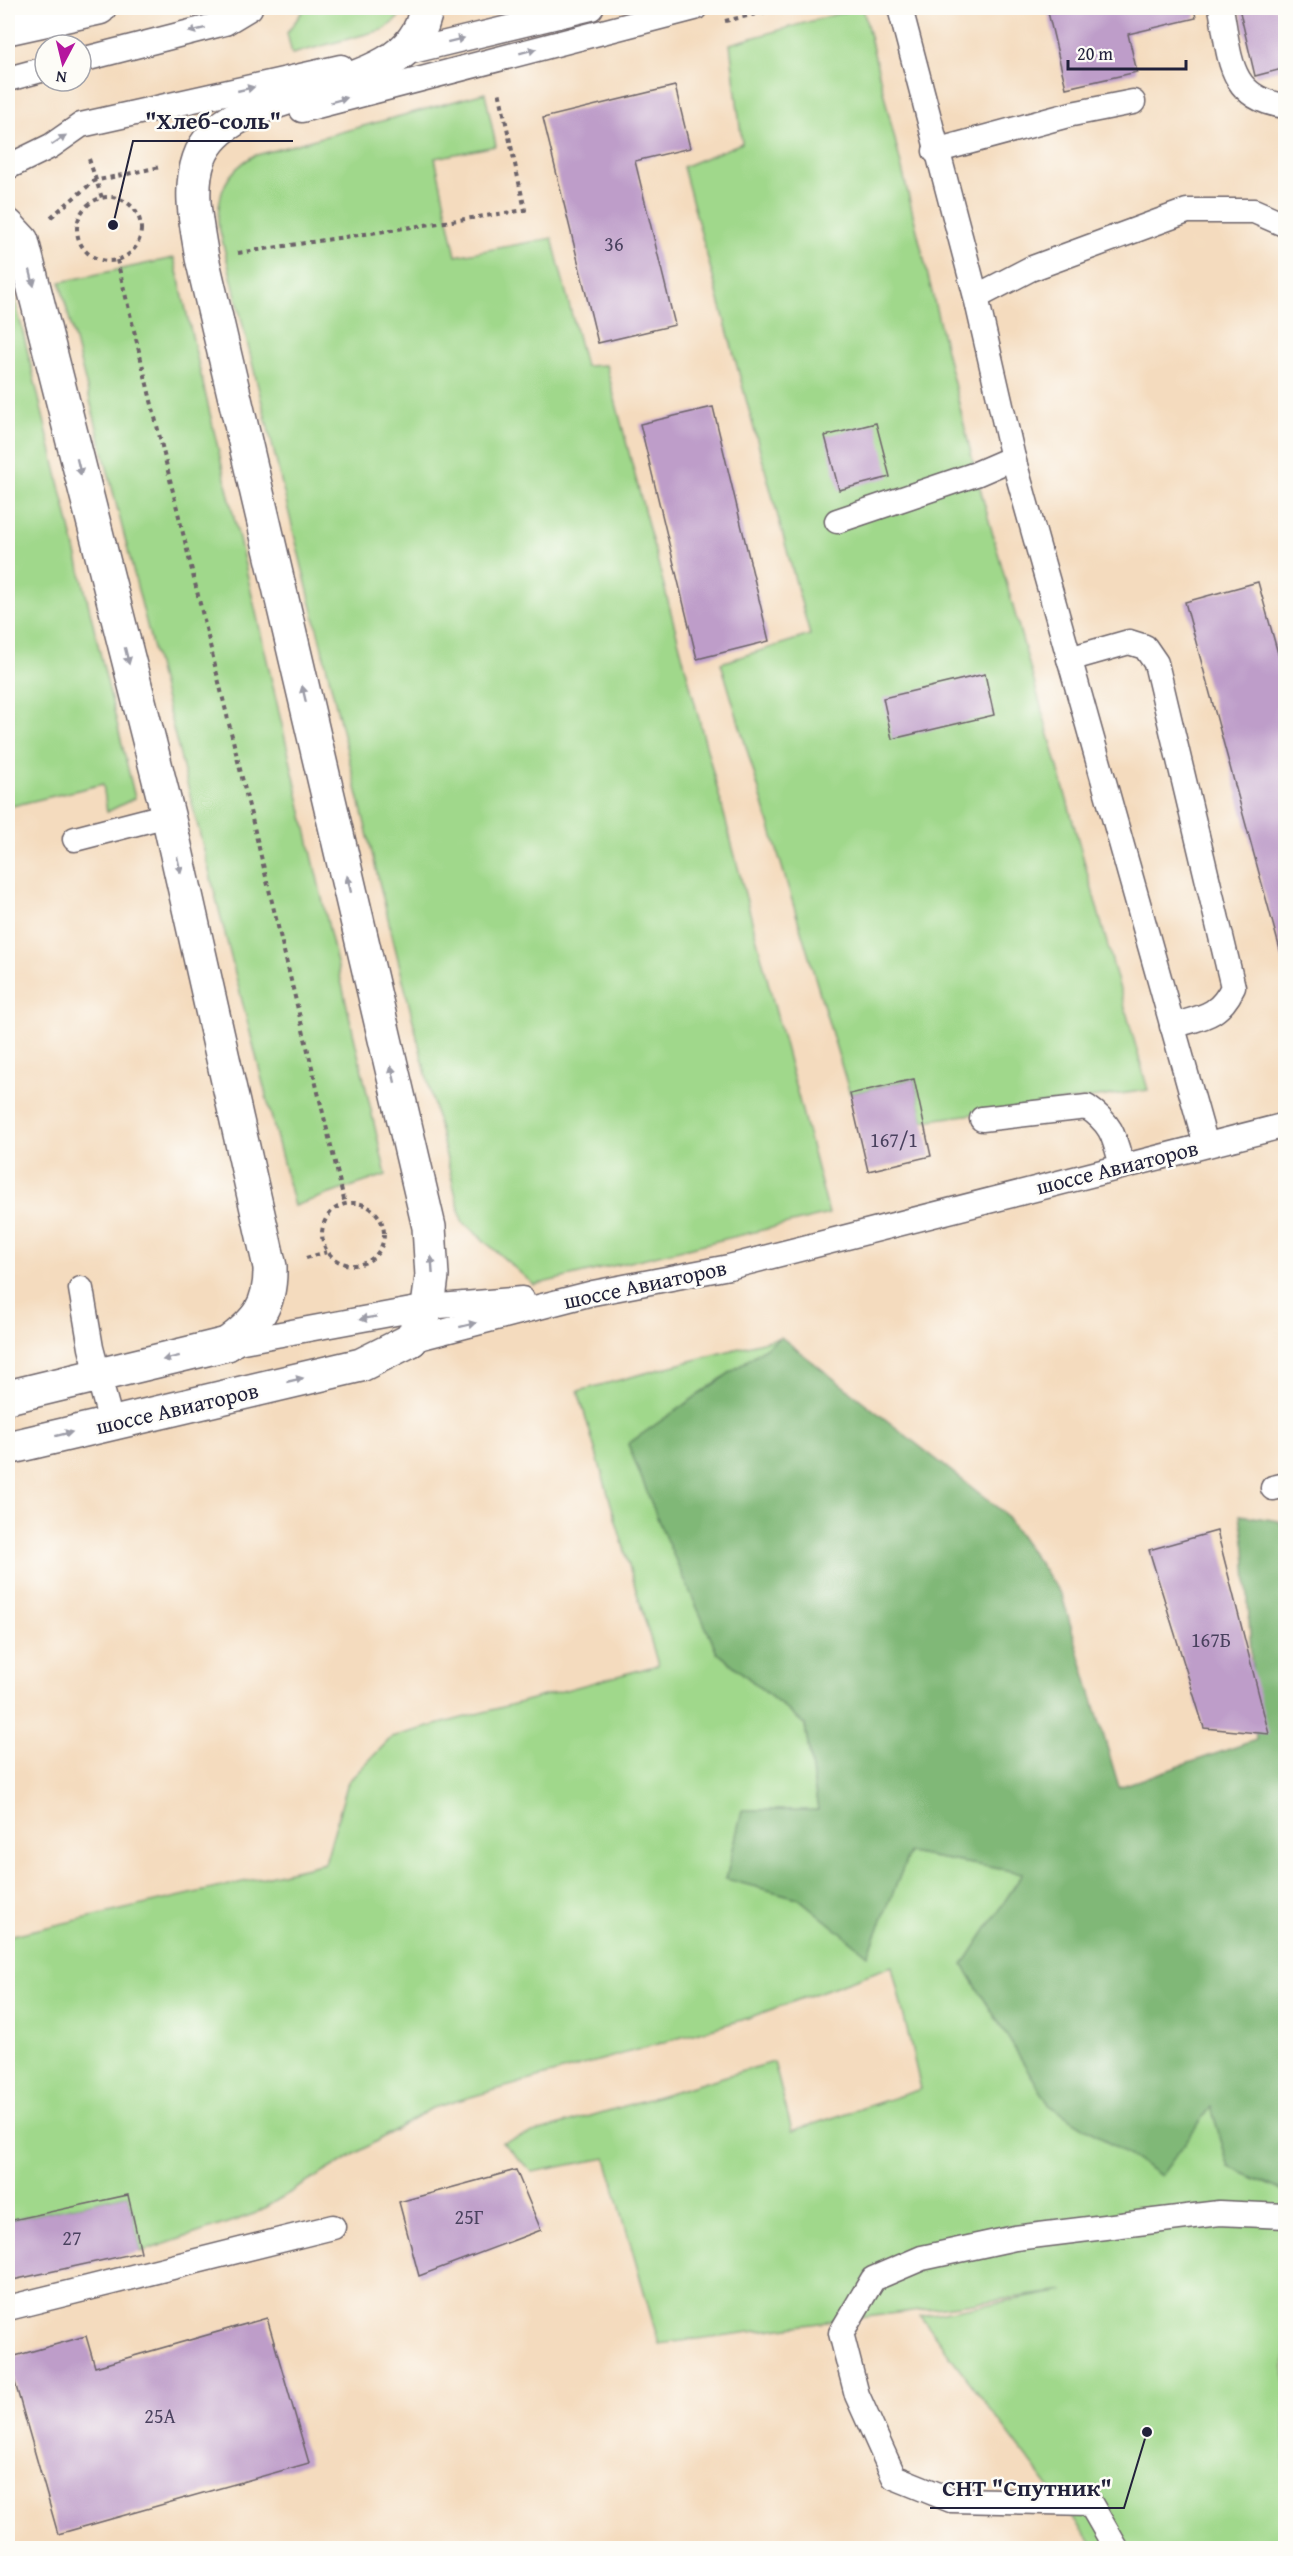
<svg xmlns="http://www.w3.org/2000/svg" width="1293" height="2556" font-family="'Gentium Book Plus',serif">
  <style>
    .green { fill: #a0d88b; stroke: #617d63; stroke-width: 1.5 }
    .forest { fill: #80b877; stroke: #516d59; stroke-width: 1.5 }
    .building { fill: #be9dc9 }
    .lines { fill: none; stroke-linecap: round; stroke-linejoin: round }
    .service-casing { stroke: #6c6369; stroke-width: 27 }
    .tertiary-casing { stroke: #6c6369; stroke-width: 36 }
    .secondary-casing { stroke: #6c6369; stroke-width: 36 }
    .path { stroke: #6c6369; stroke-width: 4; stroke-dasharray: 4.5 4.5; stroke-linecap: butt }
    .service { stroke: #fff; stroke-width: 24 }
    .tertiary { stroke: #fff; stroke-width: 33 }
    .secondary { stroke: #fff; stroke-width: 33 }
    .oneway { fill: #9c9ca7 }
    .labels { text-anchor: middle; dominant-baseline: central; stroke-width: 5; stroke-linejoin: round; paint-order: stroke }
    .number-label { font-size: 20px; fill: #49415e }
    .street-label { font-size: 22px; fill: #22223b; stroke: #fdfcf7 }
    .leader { fill: none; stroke: #22223b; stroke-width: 2 }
    .callout-dot { fill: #22223b; stroke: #fdfcf7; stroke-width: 2 }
    .callout-label { font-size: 24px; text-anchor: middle; font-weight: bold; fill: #22223b; stroke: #fdfcf7; stroke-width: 5; stroke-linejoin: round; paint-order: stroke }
  </style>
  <rect width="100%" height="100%" fill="#fdfcf7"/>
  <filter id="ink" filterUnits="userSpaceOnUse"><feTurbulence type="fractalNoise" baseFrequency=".0167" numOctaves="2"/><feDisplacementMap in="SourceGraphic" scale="12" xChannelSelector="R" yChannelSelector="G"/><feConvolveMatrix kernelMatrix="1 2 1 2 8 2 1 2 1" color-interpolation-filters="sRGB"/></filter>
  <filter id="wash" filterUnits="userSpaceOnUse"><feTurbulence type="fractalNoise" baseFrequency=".008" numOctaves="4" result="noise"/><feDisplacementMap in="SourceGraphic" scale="24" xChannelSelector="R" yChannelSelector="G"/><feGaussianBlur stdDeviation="1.35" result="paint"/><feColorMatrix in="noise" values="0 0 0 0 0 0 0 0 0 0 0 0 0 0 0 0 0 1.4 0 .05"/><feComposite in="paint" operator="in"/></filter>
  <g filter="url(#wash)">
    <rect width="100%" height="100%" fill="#f4dbbe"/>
    <g class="green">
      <polygon points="305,8 402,8 398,18 385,29 292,54 287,33"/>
      <polygon points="858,8 863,8 976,474 1148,1090 923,1121 914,1079 850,1094 721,663 810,635 683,167 742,143 730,44"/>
      <path d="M485 93 496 146 435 158 456 256 552 238 585 366 606 365 829 1214 534 1285 462 1221 218 223C218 192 226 172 253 156Z"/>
      <polygon points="174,258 386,1175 294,1206 60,282"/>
      <polygon points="8,270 135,798 107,812 103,784 8,807"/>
      <polygon points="781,1337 628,1444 717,1652 805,1725 818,1810 726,1879 798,1898 868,1954 909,1853 1023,1873 1211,2106 1229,2167 1285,2192 1285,2548 1095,2548 920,2316 1065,2291 659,2344 606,2158 532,2172 502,2142 774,2062 792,2131 921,2089 892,1966 742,2020 432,2108 254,2214 141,2252 128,2195 8,2221 8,1936 325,1863 348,1782 392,1737 658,1665 578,1391"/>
    </g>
    <polygon class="forest" points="781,1337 1003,1512 1062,1596 1119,1787 1256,1740 1245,1548 1240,1515 1279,1521 1286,1533 1285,2192 1229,2167 1211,2107 1161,2176 1050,2106 963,1965 1023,1873 909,1853 868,1955 798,1898 726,1879 742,1810 818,1810 805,1725 717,1652 662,1530 628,1444"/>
    <g id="blocks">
      <g class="building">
        <polygon points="1047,8 1194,8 1196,18 1128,34 1137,72 1066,88"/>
        <polygon points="1239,8 1286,8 1286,68 1255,76"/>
        <polygon points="675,86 690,148 635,161 675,325 598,343 543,118"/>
        <polygon points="713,407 769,641 697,659 640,424"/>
        <polygon points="876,423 890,477 839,490 825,436"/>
        <polygon points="1258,582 1286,682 1285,968 1185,602"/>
        <polygon points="985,674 994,715 892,739 883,698"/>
        <polygon points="914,1079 931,1156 868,1171 850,1094"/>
        <polygon points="1217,1531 1269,1734 1204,1728 1149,1550"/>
        <polygon points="516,2170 541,2230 419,2276 399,2202"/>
        <polygon points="128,2195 141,2252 8,2281 8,2221"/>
        <polygon points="267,2318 309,2463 58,2534 8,2358 86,2336 95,2367"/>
      </g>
    </g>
  </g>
  <g filter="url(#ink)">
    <use href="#blocks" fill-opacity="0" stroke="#6c6369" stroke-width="1.5"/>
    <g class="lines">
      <g class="service-casing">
        <g id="service">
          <polyline points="900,8 976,297 1013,458 1206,1145"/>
          <path d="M1221 8C1230 55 1227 99 1286 106"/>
          <polyline points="396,55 591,8"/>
          <polyline points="81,60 225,23 250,8"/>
          <polyline points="8,79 45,69"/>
          <polyline points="302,110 695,8"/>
          <polyline points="935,151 1072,114 1133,102"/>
          <polyline points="8,167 51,146 81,125 341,67"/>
          <polyline points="976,297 1030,269 1187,211 1254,211 1286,225"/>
          <polyline points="837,521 976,474 1013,458"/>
          <path d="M1069 659 1129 642 1145 647 1156 663 1233 987C1219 1017 1202 1017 1172 1026"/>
          <polyline points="75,839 168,815"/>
          <path d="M982 1119 1087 1107C1113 1125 1114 1137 1122 1166"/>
          <polyline points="81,1289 91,1348 111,1422"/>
          <polyline points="411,1340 593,1293 729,1267 1286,1125"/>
          <polyline points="227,1344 428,1307 522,1299"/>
          <polyline points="1273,1488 1286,1485"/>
          <polyline points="8,2308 333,2227"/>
          <polyline points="1116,2548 1090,2503 951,2500 894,2477 857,2395 841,2333 873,2279 922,2258 1015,2238 1219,2213 1286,2216"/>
        </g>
      </g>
      <g class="tertiary-casing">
        <g id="tertiary">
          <polyline points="8,28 99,8"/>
          <path d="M8 226 22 241 168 815 270 1267C271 1306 257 1322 227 1344"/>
          <path d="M411 1340 428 1307 432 1276 429 1227 202 258C197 226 188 191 199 159 228 75 414 106 426 8"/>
        </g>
      </g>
      <g class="secondary-casing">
        <g id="secondary">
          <polyline points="8,1397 227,1344"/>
          <polyline points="8,1448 361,1365 411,1340"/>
        </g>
      </g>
      <g class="path">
        <polyline points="725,21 783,8"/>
        <polyline points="89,159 102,198"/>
        <circle cx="109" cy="229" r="32"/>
        <polyline points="51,217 94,181 160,167"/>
        <polyline points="238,253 525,210 499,91"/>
        <polyline points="117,260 345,1204"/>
        <circle cx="353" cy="1234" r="31"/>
        <polyline points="306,1258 327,1252"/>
      </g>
      <use href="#service" class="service"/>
      <use href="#tertiary" class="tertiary"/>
      <use href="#secondary" class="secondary"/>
    </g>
    <defs><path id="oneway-solid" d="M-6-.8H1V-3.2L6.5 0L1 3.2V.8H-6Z" transform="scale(1.5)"/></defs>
    <g class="oneway">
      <use href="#oneway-solid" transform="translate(197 30) rotate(166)"/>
      <use href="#oneway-solid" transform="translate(456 40) rotate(-14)"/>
      <use href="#oneway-solid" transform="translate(528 51) rotate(-15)"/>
      <use href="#oneway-solid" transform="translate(246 89) rotate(-13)"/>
      <use href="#oneway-solid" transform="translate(339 100) rotate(-15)"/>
      <use href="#oneway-solid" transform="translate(59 140) rotate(-34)"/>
      <use href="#oneway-solid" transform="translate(32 278) rotate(76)"/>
      <use href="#oneway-solid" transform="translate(79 467) rotate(76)"/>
      <use href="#oneway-solid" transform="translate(127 656) rotate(76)"/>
      <use href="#oneway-solid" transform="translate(304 694) rotate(-103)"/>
      <use href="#oneway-solid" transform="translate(179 865) rotate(77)"/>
      <use href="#oneway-solid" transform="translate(349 884) rotate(-103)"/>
      <use href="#oneway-solid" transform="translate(393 1074) rotate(-103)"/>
      <use href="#oneway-solid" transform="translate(432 1265) rotate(-94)"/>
      <use href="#oneway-solid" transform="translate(368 1318) rotate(170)"/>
      <use href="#oneway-solid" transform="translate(468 1325) rotate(-14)"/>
      <use href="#oneway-solid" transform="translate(171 1358) rotate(166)"/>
      <use href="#oneway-solid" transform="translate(295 1380) rotate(-13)"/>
      <use href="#oneway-solid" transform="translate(64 1434) rotate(-14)"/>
    </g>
  </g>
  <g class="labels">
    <g class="number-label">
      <text x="614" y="243">36</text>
      <text x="894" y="1139">167/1</text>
      <text x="1211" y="1639">167Б</text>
      <text x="469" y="2216">25Г</text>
      <text x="72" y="2237">27</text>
      <text x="160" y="2415">25А</text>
    </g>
    <g class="street-label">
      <text transform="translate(1117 1167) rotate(-14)">шоссе Авиаторов</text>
      <text transform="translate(645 1284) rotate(-12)">шоссе Авиаторов</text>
      <text transform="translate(177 1408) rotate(-13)">шоссе Авиаторов</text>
    </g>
  </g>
  <path class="leader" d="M113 225L133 141H293M1147 2432L1124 2508H930"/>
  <g class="callout-dot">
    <circle cx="113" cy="225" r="6"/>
    <circle cx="1147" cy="2432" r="6"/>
  </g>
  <g class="callout-label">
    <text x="213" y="129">"Хлеб-соль"</text>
    <text x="1027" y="2496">СНТ "Спутник"</text>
  </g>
  <rect width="1293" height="2556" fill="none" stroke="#fdfcf7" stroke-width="30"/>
  <g transform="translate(63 63) rotate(187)"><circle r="28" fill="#fdfcf7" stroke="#a5a5ac" stroke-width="1.5"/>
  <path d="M0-4.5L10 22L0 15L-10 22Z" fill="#b5179e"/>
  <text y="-9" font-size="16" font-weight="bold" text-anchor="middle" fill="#22223b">N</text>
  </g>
  <path d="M1068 60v9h118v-9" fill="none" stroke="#22223b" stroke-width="3"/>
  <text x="1077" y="60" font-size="18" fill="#22223b" stroke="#fdfcf7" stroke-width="4.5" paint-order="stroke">20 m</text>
</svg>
